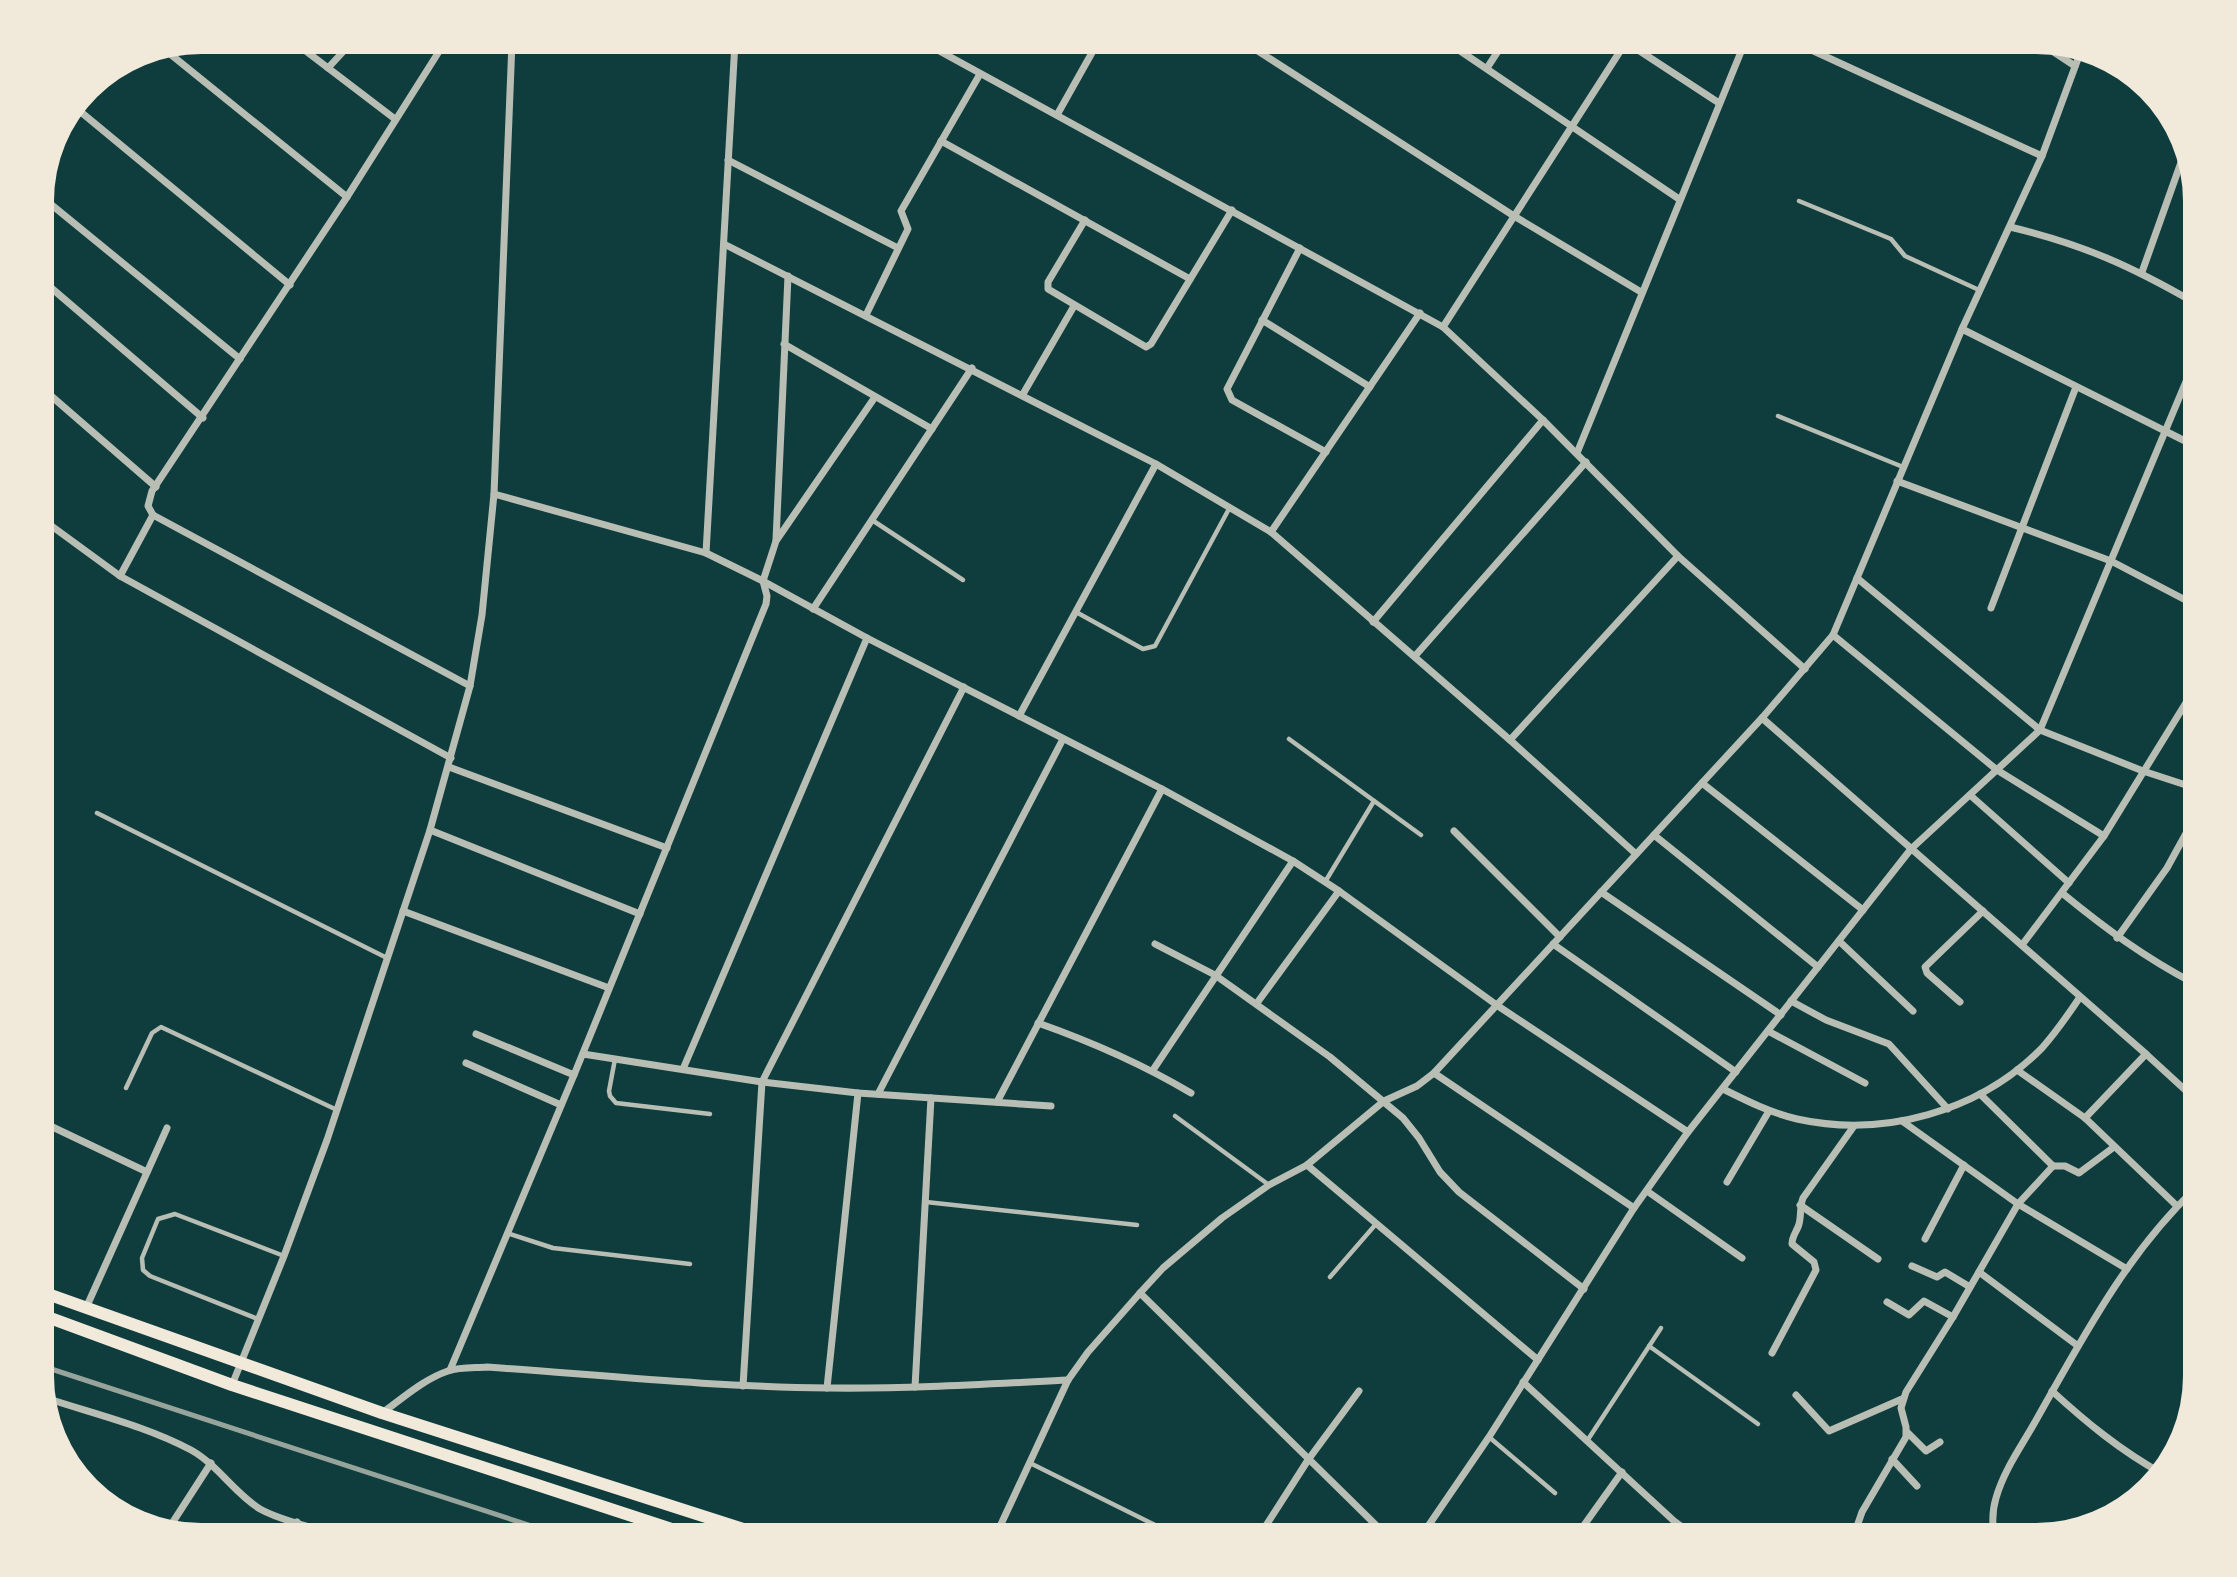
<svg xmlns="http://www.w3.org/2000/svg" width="2237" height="1577" font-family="'PT Sans',sans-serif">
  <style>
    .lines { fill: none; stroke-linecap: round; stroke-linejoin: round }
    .service { stroke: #b8beb3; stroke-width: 4.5 }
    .minor { stroke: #b8beb3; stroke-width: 7 }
    .secondary { stroke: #f1e9da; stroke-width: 12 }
    .rail { stroke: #97a49c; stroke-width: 5 }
  </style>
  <rect width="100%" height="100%" fill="#0f3d3e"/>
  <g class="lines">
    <g class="service">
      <polyline points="1799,201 1891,239 1905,256 1979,290"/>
      <polyline points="1778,416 1903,467"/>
      <polyline points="872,520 963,580"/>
      <polyline points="1076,612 1143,649 1155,646 1230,507"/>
      <polyline points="1289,739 1421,835"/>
      <polyline points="97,813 387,958"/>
      <polyline points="1325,882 1374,801"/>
      <polyline points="615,1059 609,1091 610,1096 616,1103 710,1114"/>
      <polyline points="126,1088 152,1033 161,1027 337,1110"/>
      <polyline points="1175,1116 1269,1185"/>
      <polyline points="926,1202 1137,1225"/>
      <polyline points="507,1233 553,1248 690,1264"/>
      <polyline points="1330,1277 1376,1224"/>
      <polyline points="258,1319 150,1276 143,1270 142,1258 158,1219 175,1214 284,1256"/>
      <polyline points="1649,1346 1758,1424"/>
      <polyline points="1489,1437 1555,1493"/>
      <polyline points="1587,1441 1661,1328"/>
      <polyline points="1030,1463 1155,1525"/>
    </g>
    <g class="minor">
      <polyline points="294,42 395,119"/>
      <polyline points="923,42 1443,327 1543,420 1678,556 1805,669"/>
      <polyline points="1244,42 1514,216 1641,292"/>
      <polyline points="1447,42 1679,199"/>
      <polyline points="1626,42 1719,103"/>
      <polyline points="1794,42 2042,156"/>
      <polyline points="2040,43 2075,66"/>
      <polyline points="164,49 347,197"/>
      <polyline points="328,68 352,42"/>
      <polyline points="1487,68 1504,42"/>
      <polyline points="76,108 290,285"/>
      <polyline points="1057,115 1098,42"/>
      <polyline points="941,141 1190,279"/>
      <polyline points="728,160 898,248"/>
      <polyline points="42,197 240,359"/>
      <polyline points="1085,220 1048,282 1048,289 1146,347 1151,344 1232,210"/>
      <path d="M2010 227C2082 244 2131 266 2195 303"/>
      <polyline points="724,244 1156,464 1271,532 1510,740 1636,854"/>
      <polyline points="1300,248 1227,389 1232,400 1326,452"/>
      <polyline points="2142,272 2184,154"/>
      <polyline points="42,280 203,418"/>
      <polyline points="866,315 908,229 901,211 980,74"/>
      <polyline points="1262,320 1370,387"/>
      <polyline points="1443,327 1626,42"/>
      <polyline points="1962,329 2195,446"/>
      <polyline points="784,344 932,429"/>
      <polyline points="42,388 156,487"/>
      <polyline points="1023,394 1074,306"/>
      <polyline points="1577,453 1745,42"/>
      <polyline points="1897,481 2111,561 2195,605"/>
      <polyline points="494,494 706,553 763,581 867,638 1162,789 1293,861 1339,891 1498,1006 1688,1132"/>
      <polyline points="153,515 148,506 152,491 347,197 445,42"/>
      <polyline points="153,515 470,686"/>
      <polyline points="42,519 120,576 451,758"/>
      <polyline points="1271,532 1420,313"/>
      <polyline points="776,540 788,276"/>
      <polyline points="706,553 735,42"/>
      <polyline points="120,576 153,515"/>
      <polyline points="1857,578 2040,730 2143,771 2195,788"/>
      <polyline points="1991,608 2076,387"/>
      <polyline points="813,609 972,368"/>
      <polyline points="1373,622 1543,420"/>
      <polyline points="1833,635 1997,770 2104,836"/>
      <polyline points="1415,656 1586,462"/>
      <polyline points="1019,716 1156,464"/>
      <polyline points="1762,718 2146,1054 2195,1099"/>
      <polyline points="1510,740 1678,556"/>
      <polyline points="449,767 667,848"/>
      <polyline points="1702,783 1863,910"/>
      <polyline points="1970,795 2069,883"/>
      <polyline points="430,830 640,914"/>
      <polyline points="1454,831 1560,937"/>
      <polyline points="1654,835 1818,967"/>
      <polyline points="1601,892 1781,1015"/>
      <path d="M2062 893C2106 929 2144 957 2195 984"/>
      <polyline points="403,911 609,988"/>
      <polyline points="2117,938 2167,868 2195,817"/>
      <polyline points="1839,941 1913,1011"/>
      <polyline points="1155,944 1215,975 1330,1057 1403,1118 1419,1138 1440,1172 1459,1192 1584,1289"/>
      <polyline points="1553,944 1736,1072"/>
      <polyline points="2022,945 2104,836 2195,688"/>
      <polyline points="1791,1001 1826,1020 1889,1044 1948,1109"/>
      <polyline points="1960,1002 1927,973 1925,967 1983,911"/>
      <polyline points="1257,1003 1339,891"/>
      <path d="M1038 1023C1092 1042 1142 1064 1191 1093"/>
      <polyline points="1768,1031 1865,1083"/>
      <polyline points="476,1034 574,1075"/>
      <polyline points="583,1054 762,1082 858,1093 1051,1106"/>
      <polyline points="466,1063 561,1105"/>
      <polyline points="683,1069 867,638"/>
      <polyline points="1153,1070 1293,861"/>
      <polyline points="2017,1070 2085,1118 2177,1206"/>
      <polyline points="1434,1073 1634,1208"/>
      <path d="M1723 1089C1747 1101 1771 1113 1797 1119 1883 1138 1979 1112 2042 1048 2056 1032 2068 1015 2080 997"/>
      <polyline points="878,1094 1063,739"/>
      <polyline points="1980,1094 2053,1166"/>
      <polyline points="997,1102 1162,789"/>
      <polyline points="2085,1118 2146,1054"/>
      <polyline points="1902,1121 2018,1204 2127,1269"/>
      <polyline points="42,1122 147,1172"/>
      <polyline points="42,1142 51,1126"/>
      <polyline points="1307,1165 1538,1360"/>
      <polyline points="2053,1166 2065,1166 2079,1173 2114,1147"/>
      <polyline points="1727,1182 1769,1111"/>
      <polyline points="1647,1191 1742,1258"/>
      <polyline points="1800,1205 1878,1259"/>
      <polyline points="1925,1239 1964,1165"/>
      <polyline points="1912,1266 1937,1277 1945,1272 1970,1287"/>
      <polyline points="1979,1272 2078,1346"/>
      <polyline points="1140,1293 1386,1535"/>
      <polyline points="1887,1302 1909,1315 1924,1301 1953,1317"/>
      <polyline points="86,1308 167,1128"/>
      <path d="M1772 1353 1816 1270 1814 1262 1792 1244C1792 1237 1795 1234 1798 1227 1802 1218 1799 1208 1803 1198L1854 1126"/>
      <polyline points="450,1370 574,1075 766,604 767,596 763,581 776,541 875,397"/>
      <polyline points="1523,1382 1674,1521 1693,1535"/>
      <polyline points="232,1385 284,1256 327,1140 430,830 470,686 482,615 494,494 512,42"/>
      <polyline points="743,1386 762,1082 964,687"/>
      <polyline points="915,1387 931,1098"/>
      <polyline points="827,1388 858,1093"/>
      <path d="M2052 1391C2087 1423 2120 1450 2161 1473"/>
      <polyline points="1796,1395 1829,1431 1902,1399"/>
      <path d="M46 1398C94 1414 146 1426 191 1450 218 1465 234 1493 260 1509 281 1521 313 1527 336 1535"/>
      <path d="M382 1413C403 1398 424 1379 448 1371 460 1367 474 1368 487 1367 600 1375 714 1387 828 1388 908 1389 988 1384 1068 1380"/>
      <polyline points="1907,1432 1926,1451 1940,1442"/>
      <polyline points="1892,1459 1917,1486"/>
      <polyline points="1430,1524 1448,1535"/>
      <polyline points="171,1525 211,1463"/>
      <polyline points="288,1535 297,1522"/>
      <polyline points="996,1535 1068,1380 1088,1352 1140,1293 1163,1268 1222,1218 1269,1185 1307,1165 1384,1101 1417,1086 1434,1073 1762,718 1833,635 1962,329 2042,156 2079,56"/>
      <polyline points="1260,1535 1308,1460 1359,1391"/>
      <polyline points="1422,1535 1489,1437 1634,1208 1688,1132 1911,849 2040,730 2195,360"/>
      <polyline points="1577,1535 1622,1472"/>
      <polyline points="1854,1535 1862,1512 1906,1437 1906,1427 1901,1408 1906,1392 1953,1317 2018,1204 2053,1166"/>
      <path d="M1994 1535C1992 1522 1992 1511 1996 1498 2004 1470 2021 1447 2035 1422 2081 1341 2126 1254 2195 1189"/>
    </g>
    <g class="secondary">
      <polyline points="42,1292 382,1413 762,1535"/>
      <polyline points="42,1315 232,1385 690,1535"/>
    </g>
    <polyline class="rail" points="42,1366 559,1535"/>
  </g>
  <path d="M0 0H2237V1577H0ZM201 54H2036A147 147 0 0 1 2183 201V1376A147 147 0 0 1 2036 1523H201A147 147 0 0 1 54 1376V201A147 147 0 0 1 201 54Z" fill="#f1e9da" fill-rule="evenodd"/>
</svg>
